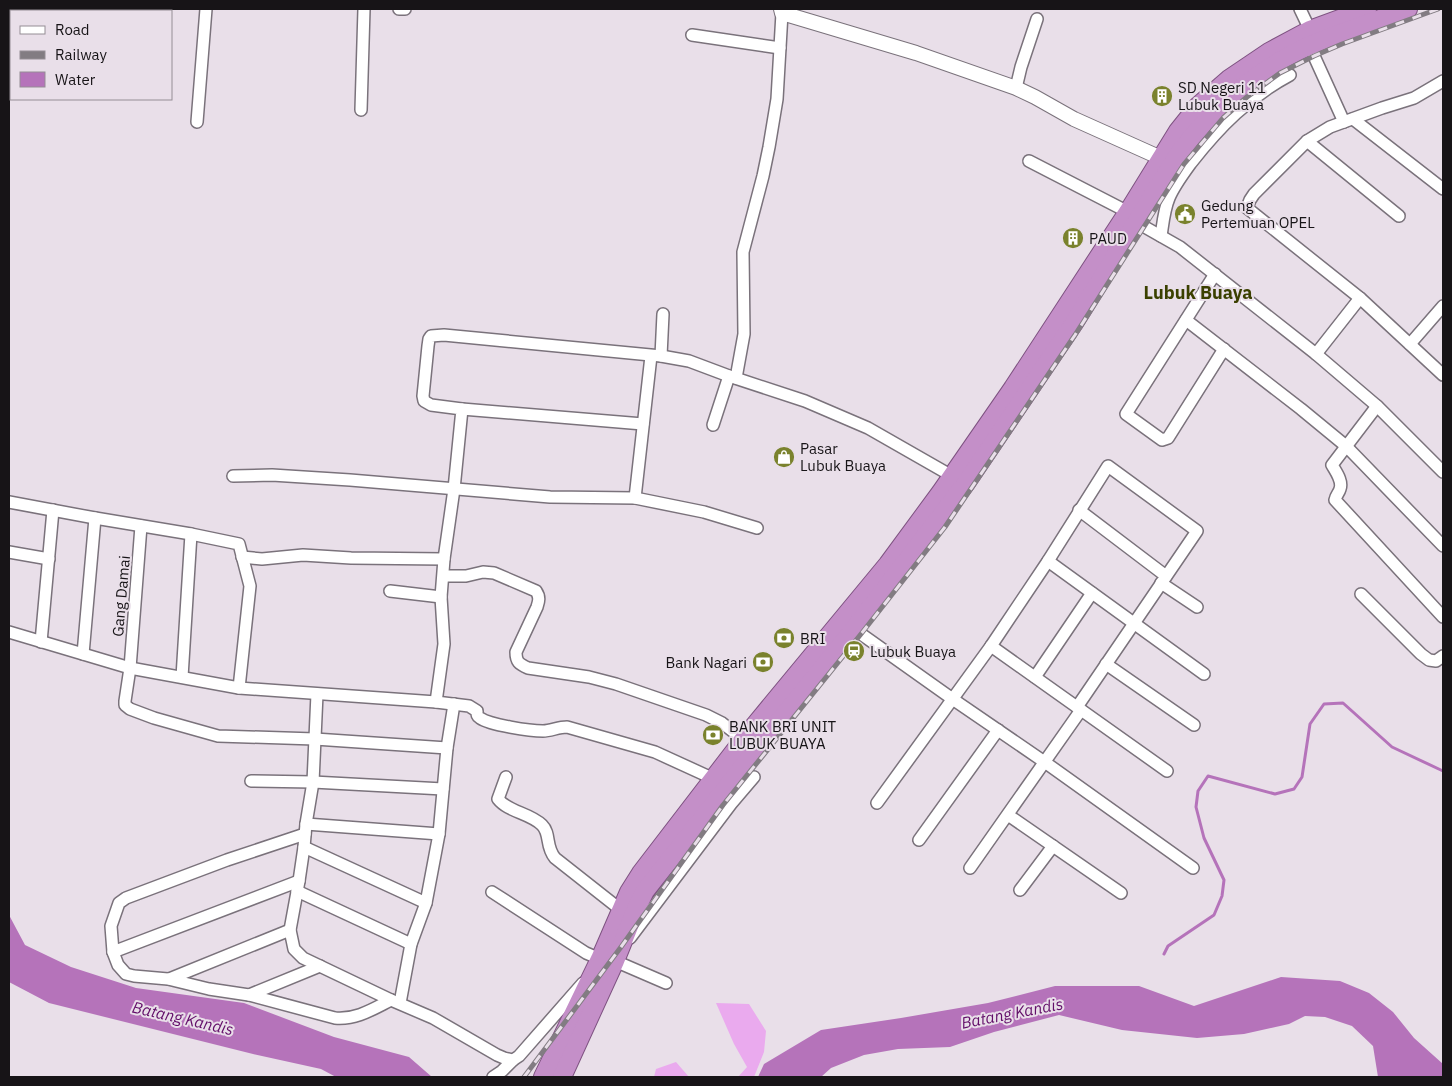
<svg xmlns="http://www.w3.org/2000/svg" width="1452" height="1086" font-family="'IBM Plex Sans',sans-serif">
  <style>
    .green { fill: #eaaaee }
    .water { fill: #b573ba }
    .lines { fill: none; stroke-linecap: round; stroke-linejoin: round }
    .stream { stroke: #b573ba; stroke-width: 3 }
    .minor-casing { stroke: #7a727b; stroke-width: 14 }
    .tertiary-casing { stroke: #7a727b; stroke-width: 16 }
    .trunk-casing { stroke: #7e5281; stroke-width: 20 }
    .minor { stroke: #fff; stroke-width: 11 }
    .tertiary { stroke: #fff; stroke-width: 14 }
    .trunk { stroke: #c48fc8; stroke-width: 18 }
    .rail-casing { stroke: #827c82; stroke-width: 5 }
    .rail { stroke: #e9dfe9; stroke-width: 3; stroke-dasharray: 9; stroke-linecap: butt }
    .labels { text-anchor: middle; dominant-baseline: central; stroke-width: 4; stroke-linejoin: round; paint-order: stroke }
    .poi-label { font-size: 15px; fill: #171417; stroke: #e9dfe9; text-anchor: start }
    .street-label { font-size: 15px; fill: #171417; stroke: #e9dfe9 }
    .water-label { font-size: 16px; font-style: italic; fill: #620e69; stroke: #e9dfe9 }
    .quarter-label { font-size: 18px; font-weight: bold; fill: #3b4000; stroke: #e9dfe9 }
  </style>
  <rect width="100%" height="100%" fill="#e9dfe9"/>
  <g class="green">
    <polygon points="716,1003 749,1004 766,1031 764,1052 754,1077 738,1077 747,1067 734,1044"/>
    <polygon points="676,1062 689,1077 654,1077 656,1069"/>
  </g>
  <g class="water">
    <polygon points="9,915 25,945 71,967 136,988 244,1003 334,1037 409,1057 432,1077 336,1077 321,1069 253,1054 49,1003 9,982"/>
    <polygon points="1281,977 1340,981 1369,993 1393,1012 1414,1038 1443,1064 1443,1077 1378,1077 1373,1046 1352,1026 1325,1017 1305,1016 1289,1024 1244,1034 1197,1038 1122,1030 1059,1015 994,1032 950,1047 898,1049 864,1055 831,1068 821,1077 758,1077 764,1064 821,1030 901,1018 988,1003 1055,986 1139,986 1194,1006"/>
  </g>
  <g class="lines">
    <polyline class="stream" points="1164,954 1168,946 1214,915 1222,896 1224,880 1204,838 1196,807 1198,791 1208,776 1275,794 1294,789 1302,777 1310,724 1324,704 1343,703 1392,747 1443,771"/>
    <g class="minor-casing">
      <g id="minor">
        <polyline points="399,9 405,9"/>
        <polyline points="1300,9 1310,30"/>
        <polyline points="113,11 113,9"/>
        <polyline points="692,35 780,48"/>
        <polyline points="9,41 11,41"/>
        <polyline points="1311,45 1314,56 1344,122"/>
        <polyline points="1443,81 1414,98 1382,108 1330,127 1307,141 1254,194 1250,200 1247,208 1360,298 1443,375"/>
        <polyline points="1016,88 1021,67 1037,19"/>
        <polyline points="361,110 364,9"/>
        <polyline points="1353,119 1443,189"/>
        <polyline points="197,122 206,9"/>
        <polyline points="1307,141 1399,216"/>
        <polyline points="1029,161 1128,212"/>
        <polyline points="1136,222 1180,247 1316,354 1377,406 1443,472"/>
        <path d="M1161 236C1163 223 1164 210 1169 198 1174 186 1183 174 1191 163 1220 126 1249 97 1290 75"/>
        <polyline points="1215,274 1126,414 1162,440 1168,438 1224,349"/>
        <polyline points="1186,320 1301,409 1346,446 1443,546"/>
        <polyline points="1410,344 1443,306"/>
        <polyline points="1316,354 1360,298"/>
        <polyline points="661,356 663,314"/>
        <polyline points="736,378 744,334 743,252 763,176 769,147 777,99 782,13"/>
        <path d="M1377 406 1332 465C1336 472 1343 481 1340 489 1339 493 1336 495 1335 500L1443 617"/>
        <polyline points="462,409 643,424"/>
        <polyline points="713,425 729,376"/>
        <polyline points="233,476 272,475 350,480 550,497 635,498 704,512 757,528"/>
        <polyline points="635,498 651,356"/>
        <polyline points="9,502 95,518 191,534 239,544 250,586 239,688"/>
        <polyline points="1079,510 1166,576"/>
        <polyline points="141,526 130,668 125,701 125,705 130,709 154,718 218,736 315,739 447,748"/>
        <polyline points="9,552 49,559"/>
        <polyline points="242,557 262,559 303,555 351,558 444,559"/>
        <polyline points="1048,561 1204,674"/>
        <path d="M444 576H466L483 572 494 573 536 591C540 597 539 601 537 607L516 652C516 662 519 664 528 668L589 677 616 684 706 715 722 723 744 740"/>
        <polyline points="1161,583 1197,607"/>
        <polyline points="390,591 441,597"/>
        <polyline points="1361,594 1421,654 1429,660 1436,661 1443,656"/>
        <polyline points="854,629 954,700 1046,763 1193,868"/>
        <path d="M9 632 130 668 239 688 436 702 469 706 477 711C477 715 477 716 480 718 490 725 530 731 543 731 551 731 558 727 567 727L655 752 714 779"/>
        <polyline points="41,642 53,510"/>
        <polyline points="991,646 1167,771"/>
        <polyline points="83,654 95,518"/>
        <polyline points="1106,664 1194,725"/>
        <polyline points="182,677 191,534"/>
        <polyline points="1035,677 1092,593"/>
        <polyline points="317,694 313,782 306,824 304,847 299,881 290,930 294,949 303,958 391,1000 433,1018 497,1055 504,1058 513,1060 519,1056 583,983"/>
        <polyline points="436,702 444,644 441,597 444,559 454,489 462,409 431,405 424,401 423,396 428,346 429,339 431,336 444,335 661,356 689,361 729,376 805,401 868,428 952,476"/>
        <path d="M506 777 498 799C508 812 530 813 542 825 551 834 545 846 555 858L621 910"/>
        <polyline points="251,781 313,782 443,789"/>
        <polyline points="877,803 991,646 1048,561 1108,466 1197,531 1077,707"/>
        <polyline points="1008,815 1121,893"/>
        <polyline points="306,824 439,834"/>
        <polyline points="305,834 227,860 126,898 119,903 111,926 113,952 118,965 126,974 134,976 168,979 209,989 249,995 320,966"/>
        <polyline points="919,840 998,730"/>
        <polyline points="304,847 426,903"/>
        <polyline points="970,868 1081,710"/>
        <polyline points="1020,890 1053,846"/>
        <polyline points="297,891 411,944"/>
        <polyline points="492,892 586,953 600,959 615,961 666,983"/>
        <polyline points="630,938 731,804 754,777"/>
        <polyline points="113,952 299,881"/>
        <polyline points="169,979 290,930"/>
        <path d="M249 995 335 1018C356 1020 373 1009 391 1000"/>
        <polyline points="400,1003 411,944 426,903 439,834 447,748 454,704"/>
        <polyline points="493,1077 502,1071 513,1060"/>
      </g>
    </g>
    <g class="tertiary-casing">
      <polyline id="tertiary" points="781,9 782,13 916,53 1016,88 1035,97 1074,119 1161,158"/>
    </g>
    <g class="trunk-casing">
      <g id="trunk">
        <polyline points="543,1077 600,959 629,892 641,873 750,731 888,564 941,492 1013,388 1128,212 1178,131 1198,106 1229,79 1269,52 1310,30 1367,9"/>
        <path d="M562 1077 615 961 636 909 645 891 763 741 854 629 966 483 1074 323 1177 156C1211 109 1258 68 1311 45 1343 31 1376 21 1408 9"/>
      </g>
    </g>
    <use href="#minor" class="minor"/>
    <use href="#tertiary" class="tertiary"/>
    <use href="#trunk" class="trunk"/>
    <g class="rail-casing">
      <polyline id="rail" points="524,1077 621,947 723,805 861,634 945,527 1075,335 1184,164 1223,118 1247,97 1280,73 1314,56 1342,44 1438,9"/>
    </g>
    <use href="#rail" class="rail"/>
  </g>
  <defs>
    <g id="building-disc" transform="scale(1.125)"><circle r="9.5" fill="#7a822d" stroke="#e9dfe9"/><path d="M-4-6H4V6H1V3H-1V6H-4ZM-2.5-4.3h1.7v1.8h-1.7ZM.8-4.3h1.7v1.8H.8ZM-2.5-1h1.7V.8h-1.7ZM.8-1h1.7V.8H.8Z" fill="#fff"/></g>
    <g id="civic-disc" transform="scale(1.125)"><circle r="9.5" fill="#7a822d" stroke="#e9dfe9"/><path d="M-.6-6.5H3V-4.5H.6V-3L4-1V1h2V6H-6V1h2V-1L-.6-3ZM-1.2 2.5V6h2.4V2.5Z" fill="#fff"/></g>
    <g id="shop-disc" transform="scale(1.125)"><circle r="9.5" fill="#7a822d" stroke="#e9dfe9"/><path d="M-5-2.5h2.3a2.7 3.5 0 0 1 5.4 0H5L5.5 6h-11ZM-1.5-2.5h3a1.5 2.3 0 0 0-3 0Z" fill="#fff"/></g>
    <g id="bank-disc" transform="scale(1.125)"><circle r="9.5" fill="#7a822d" stroke="#e9dfe9"/><path d="M-6-4H6V4H-6ZM0-2.3a2.3 2.3 0 1 0 0 4.6a2.3 2.3 0 1 0 0-4.6Z" fill="#fff"/></g>
    <g id="station-disc" transform="scale(1.125)"><circle r="9.5" fill="#7a822d" stroke="#e9dfe9"/><path d="M-3-6H3Q5-6 5-4V2Q5 4 3 4L4.5 6H3L1.5 4h-3L-3 6H-4.5L-3 4Q-5 4-5 2V-4Q-5-6-3-6ZM-3.5-4v3h7v-3ZM-3.5 1v1.5H-2V1ZM2 1v1.5H3.5V1Z" fill="#fff"/></g>
  </defs>
  <g fill-rule="evenodd">
    <use href="#building-disc" x="1162" y="96"/>
    <use href="#civic-disc" x="1185" y="214"/>
    <use href="#building-disc" x="1073" y="238"/>
    <use href="#shop-disc" x="784" y="457"/>
    <use href="#bank-disc" x="784" y="638"/>
    <use href="#station-disc" x="854" y="651"/>
    <use href="#bank-disc" x="763" y="662"/>
    <use href="#bank-disc" x="713" y="735"/>
  </g>
  <g class="labels">
    <g class="poi-label">
      <text x="1178" y="87">SD Negeri 11<tspan x="1178" dy="17">Lubuk Buaya</tspan></text>
      <text x="1201" y="205">Gedung<tspan x="1201" dy="17">Pertemuan OPEL</tspan></text>
      <text x="1089" y="238">PAUD</text>
      <text x="800" y="448">Pasar<tspan x="800" dy="17">Lubuk Buaya</tspan></text>
      <text x="800" y="638">BRI</text>
      <text x="870" y="651">Lubuk Buaya</text>
      <text x="747" y="662" text-anchor="end">Bank Nagari</text>
      <text x="729" y="726">BANK BRI UNIT<tspan x="729" dy="17">LUBUK BUAYA</tspan></text>
    </g>
    <g class="street-label">
      <text transform="translate(121 596) rotate(-85)">Gang Damai</text>
    </g>
    <g class="water-label">
      <text transform="translate(1012 1013) rotate(-11)">Batang Kandis</text>
      <text transform="translate(183 1018) rotate(13)">Batang Kandis</text>
    </g>
    <g class="quarter-label">
      <text x="1198" y="292">Lubuk Buaya</text>
    </g>
  </g>
  <rect width="1452" height="1086" fill="none" stroke="#171417" stroke-width="20"/>
  <rect x="10" y="10" width="162" height="90" fill="#e9dfe9" stroke="#958e95"/>
  <rect x="20" y="26" width="25" height="8" fill="#ffffff" stroke="#958e95"/>
  <text x="55" y="35" font-size="15" fill="#171417">Road</text>
  <rect x="20" y="51" width="25" height="8" fill="#827c82" stroke="#958e95"/>
  <text x="55" y="60" font-size="15" fill="#171417">Railway</text>
  <rect x="20" y="72" width="25" height="15" fill="#b573ba" stroke="#958e95"/>
  <text x="55" y="85" font-size="15" fill="#171417">Water</text>
</svg>
